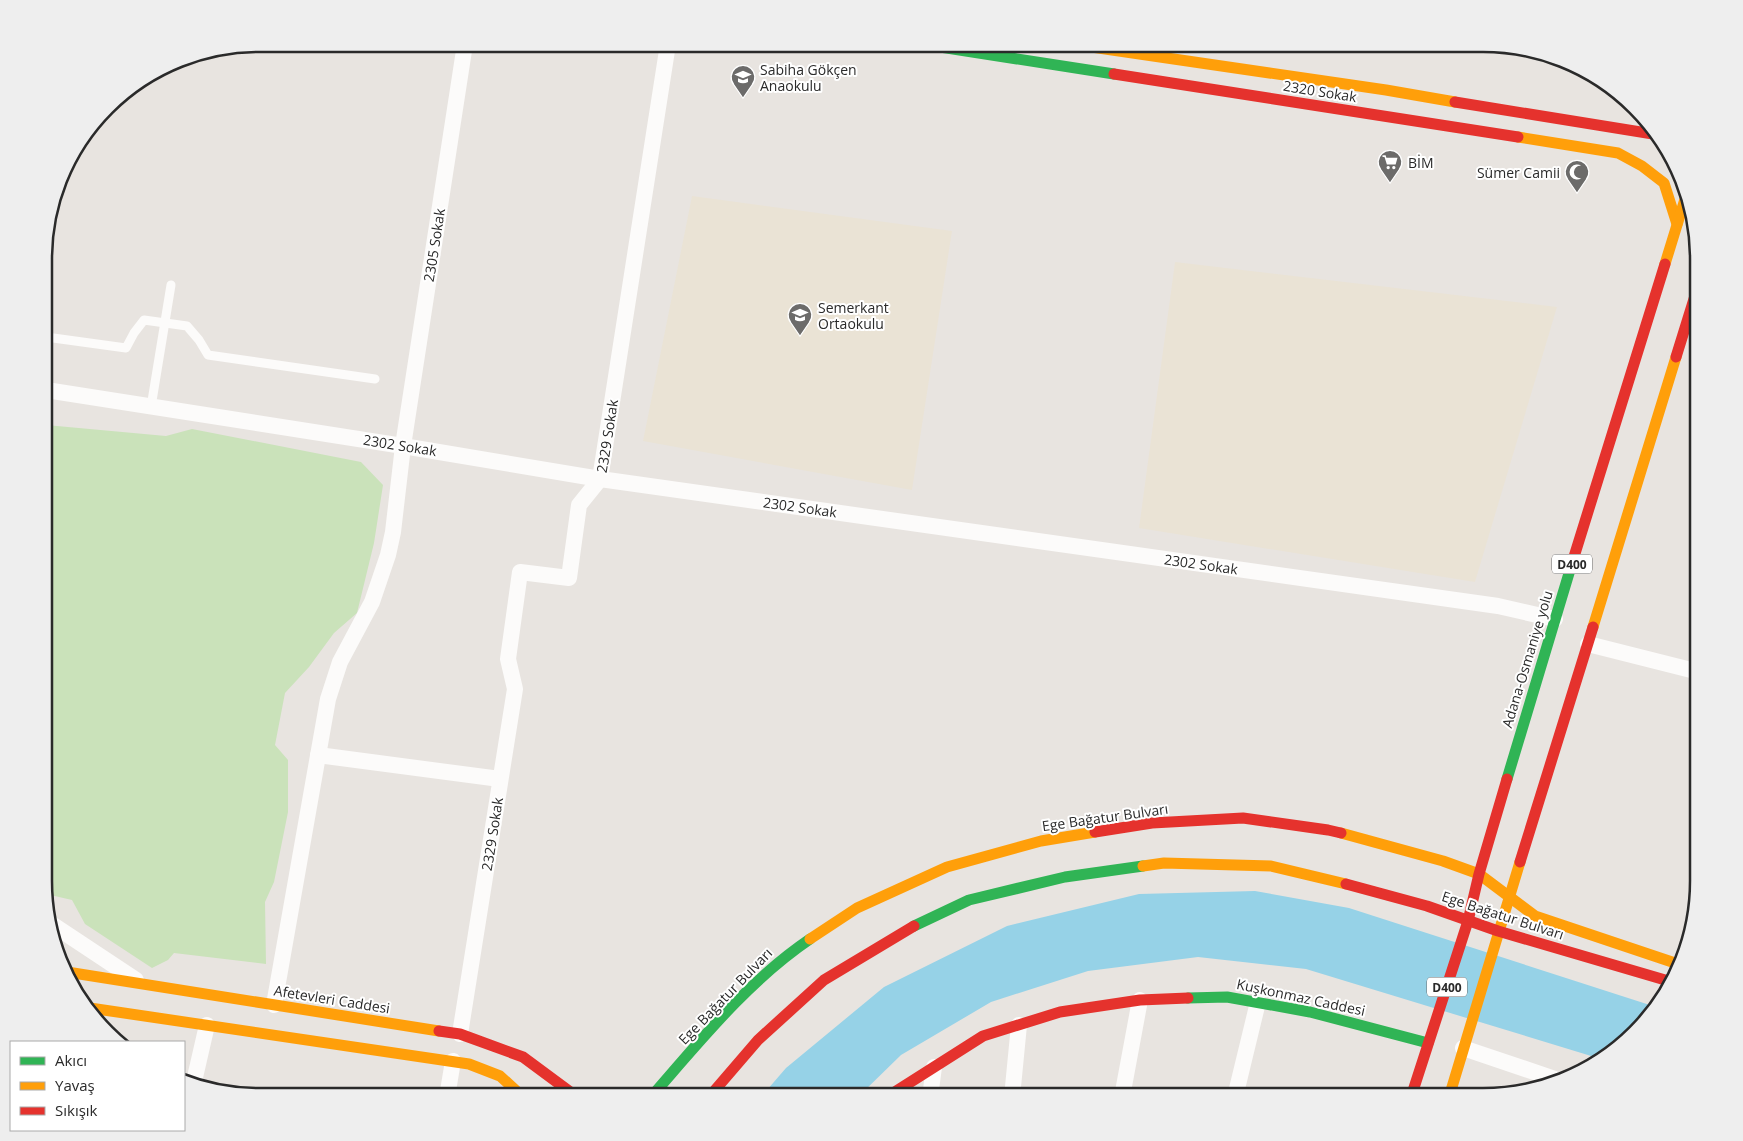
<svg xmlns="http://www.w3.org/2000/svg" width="1743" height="1141" font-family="'Open Sans',sans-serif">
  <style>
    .education { fill: #eae3d5 }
    .green { fill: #cae2ba }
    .water { fill: #96d2e7 }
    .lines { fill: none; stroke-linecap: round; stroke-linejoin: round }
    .lane { stroke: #fcfbfa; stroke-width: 9 }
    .street { stroke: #fcfbfa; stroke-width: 16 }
    .fast { stroke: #30b455; stroke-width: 11 }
    .slow { stroke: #ff9f0a; stroke-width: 11 }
    .jam { stroke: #e5322d; stroke-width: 11 }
    .labels { text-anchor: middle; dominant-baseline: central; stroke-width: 4; stroke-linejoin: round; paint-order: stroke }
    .shield { fill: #fff; stroke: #6a6a6a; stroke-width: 1 }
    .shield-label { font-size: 12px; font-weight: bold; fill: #2a2a2a }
    .poi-label { font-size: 14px; fill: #2a2a2a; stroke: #fff; text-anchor: start }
    .street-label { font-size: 14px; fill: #2a2a2a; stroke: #fff }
    .rim { fill: none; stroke: #2a2a2a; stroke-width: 2.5 }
  </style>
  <rect width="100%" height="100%" fill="#e8e4e0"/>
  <g class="education">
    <polygon points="692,196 952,231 912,490 643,441"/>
    <polygon points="1175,262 1557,307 1475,582 1139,528"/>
  </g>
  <polygon class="green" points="46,425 166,436 192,429 361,462 383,485 374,543 357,613 334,633 309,667 285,693 275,745 288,760 288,812 274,882 265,902 266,964 174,953 168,960 152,968 85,924 72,900 46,894"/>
  <polygon class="water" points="1255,891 1349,908 1656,1007 1601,1059 1306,969 1198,957 1088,971 991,1002 901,1055 858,1097 761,1097 786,1068 884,987 1007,926 1139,894"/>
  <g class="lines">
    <g class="lane">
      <polyline points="46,337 126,348 134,333 144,320 187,326 199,340 208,355 375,379"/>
      <polyline points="151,407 171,285"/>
    </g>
    <g class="street">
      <polyline points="46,390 403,446 600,479 1498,606 1555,619"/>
      <polyline points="1588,644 1699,672"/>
      <polyline points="318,755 500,779"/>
      <polyline points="50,923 136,980"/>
      <polyline points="274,1005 328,699 340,662 372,602 388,555 393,532 403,446 465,44"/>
      <polyline points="460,1034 515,689 508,659 520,572 569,578 579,505 600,479 668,44"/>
      <polyline points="1463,1048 1555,1079"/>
      <polyline points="193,1086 207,1025"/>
      <polyline points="447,1097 453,1061"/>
      <polyline points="930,1097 934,1067"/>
      <polyline points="1012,1097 1019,1025"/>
      <polyline points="1122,1097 1140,1000"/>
      <polyline points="1235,1097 1258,1002"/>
    </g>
    <g class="fast">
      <polyline points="921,44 1114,74"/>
      <polyline points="1507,779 1573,560"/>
      <polyline points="914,926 969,900 1065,877 1143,866"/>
      <polyline points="1188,998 1227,997 1310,1012 1428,1043"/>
      <path d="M651 1097C700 1041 748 981 810 939"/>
    </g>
    <g class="slow">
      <polyline points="1071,44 1386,90 1455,102"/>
      <polyline points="1518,137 1618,153 1642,166 1664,183 1677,224"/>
      <polyline points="1665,264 1685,199"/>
      <polyline points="1593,627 1676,357"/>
      <polyline points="1341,833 1443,861 1479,874 1535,916 1681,965"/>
      <polyline points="1143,866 1164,863 1271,866 1346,884"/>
      <polyline points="810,939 857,908 947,867 1041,841 1095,832"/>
      <polyline points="67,972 439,1031"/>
      <polyline points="90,1008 469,1064 500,1076 523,1097"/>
      <polyline points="1449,1097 1520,862"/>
    </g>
    <g class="jam">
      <polyline points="1114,74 1518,137"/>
      <polyline points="1455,102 1653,134"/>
      <polyline points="1676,357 1699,283"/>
      <polyline points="1573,560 1665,264"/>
      <polyline points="1095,832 1152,823 1243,818 1328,830 1341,833"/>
      <polyline points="1520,862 1593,627"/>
      <polyline points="1346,884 1427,906 1498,931 1672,982"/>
      <polyline points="439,1031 460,1034 523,1057 577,1097"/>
      <polyline points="709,1097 758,1040 824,980 914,926"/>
      <polyline points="887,1097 983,1036 1060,1012 1140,1000 1188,998"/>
      <polyline points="1411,1097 1468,921 1479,874 1507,779"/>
    </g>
  </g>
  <defs>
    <g id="school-pin" transform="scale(1.25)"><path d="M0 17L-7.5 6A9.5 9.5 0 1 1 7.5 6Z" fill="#6c6b6a" stroke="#fff"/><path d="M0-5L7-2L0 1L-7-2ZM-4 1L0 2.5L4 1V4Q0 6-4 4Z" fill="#fff"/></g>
    <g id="supermarket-pin" transform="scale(1.25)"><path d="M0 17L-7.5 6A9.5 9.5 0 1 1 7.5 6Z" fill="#6c6b6a" stroke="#fff"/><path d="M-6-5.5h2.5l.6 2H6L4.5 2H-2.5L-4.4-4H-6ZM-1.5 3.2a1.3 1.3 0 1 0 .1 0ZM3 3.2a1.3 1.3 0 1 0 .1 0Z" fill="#fff"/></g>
    <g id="mosque-pin" transform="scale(1.25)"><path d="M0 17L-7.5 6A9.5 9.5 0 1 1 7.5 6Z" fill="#6c6b6a" stroke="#fff"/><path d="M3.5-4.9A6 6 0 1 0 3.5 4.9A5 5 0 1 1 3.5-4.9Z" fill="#fff"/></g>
  </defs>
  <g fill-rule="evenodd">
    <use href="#school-pin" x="743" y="77"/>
    <use href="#supermarket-pin" x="1390" y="162"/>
    <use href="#mosque-pin" x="1577" y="172"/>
    <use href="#school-pin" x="800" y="315"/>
  </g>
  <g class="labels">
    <g class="shield">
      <rect x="1552" y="554.5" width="40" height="19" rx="4"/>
      <rect x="1427" y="977.5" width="40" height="19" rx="4"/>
    </g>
    <g class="shield-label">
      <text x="1572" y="564">D400</text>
      <text x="1447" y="987">D400</text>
    </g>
    <g class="poi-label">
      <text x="760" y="69">Sabiha Gökçen<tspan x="760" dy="16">Anaokulu</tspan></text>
      <text x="1408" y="162">BİM</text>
      <text x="1560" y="172" text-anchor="end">Sümer Camii</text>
      <text x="818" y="307">Semerkant<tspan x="818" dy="16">Ortaokulu</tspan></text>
    </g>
    <g class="street-label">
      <text transform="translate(1320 91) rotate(9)">2320 Sokak</text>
      <text transform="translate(434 245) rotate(-81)">2305 Sokak</text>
      <text transform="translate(607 436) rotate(-81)">2329 Sokak</text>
      <text transform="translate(400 445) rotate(9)">2302 Sokak</text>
      <text transform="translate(800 507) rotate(8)">2302 Sokak</text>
      <text transform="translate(1201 564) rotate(8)">2302 Sokak</text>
      <text transform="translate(1527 659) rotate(-73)">Adana-Osmaniye yolu</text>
      <text transform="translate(1105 817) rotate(-8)">Ege Bağatur Bulvarı</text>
      <text transform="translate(492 834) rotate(-81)">2329 Sokak</text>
      <text transform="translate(1503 915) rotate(18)">Ege Bağatur Bulvarı</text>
      <text transform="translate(725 996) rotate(-46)">Ege Bağatur Bulvarı</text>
      <text transform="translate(1301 997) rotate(12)">Kuşkonmaz Caddesi</text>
      <text transform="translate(332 999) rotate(9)">Afetevleri Caddesi</text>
    </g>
  </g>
  <path d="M0 0H1743V1141H0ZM259 52H1483A207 207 0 0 1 1690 259V881A207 207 0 0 1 1483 1088H259A207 207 0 0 1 52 881V259A207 207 0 0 1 259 52Z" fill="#eee" fill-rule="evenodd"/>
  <path class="rim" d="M259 52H1483A207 207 0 0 1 1690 259V881A207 207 0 0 1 1483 1088H259A207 207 0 0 1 52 881V259A207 207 0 0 1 259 52Z"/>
  <rect x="10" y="1041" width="175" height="90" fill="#ffffff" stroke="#aaaaaa"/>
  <rect x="20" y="1057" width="25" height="8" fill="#30b455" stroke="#aaaaaa"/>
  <text x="55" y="1066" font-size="15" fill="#2a2a2a">Akıcı</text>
  <rect x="20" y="1082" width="25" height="8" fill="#ff9f0a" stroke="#aaaaaa"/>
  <text x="55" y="1091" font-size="15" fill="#2a2a2a">Yavaş</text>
  <rect x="20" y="1107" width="25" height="8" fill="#e5322d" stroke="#aaaaaa"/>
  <text x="55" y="1116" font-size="15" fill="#2a2a2a">Sıkışık</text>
</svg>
